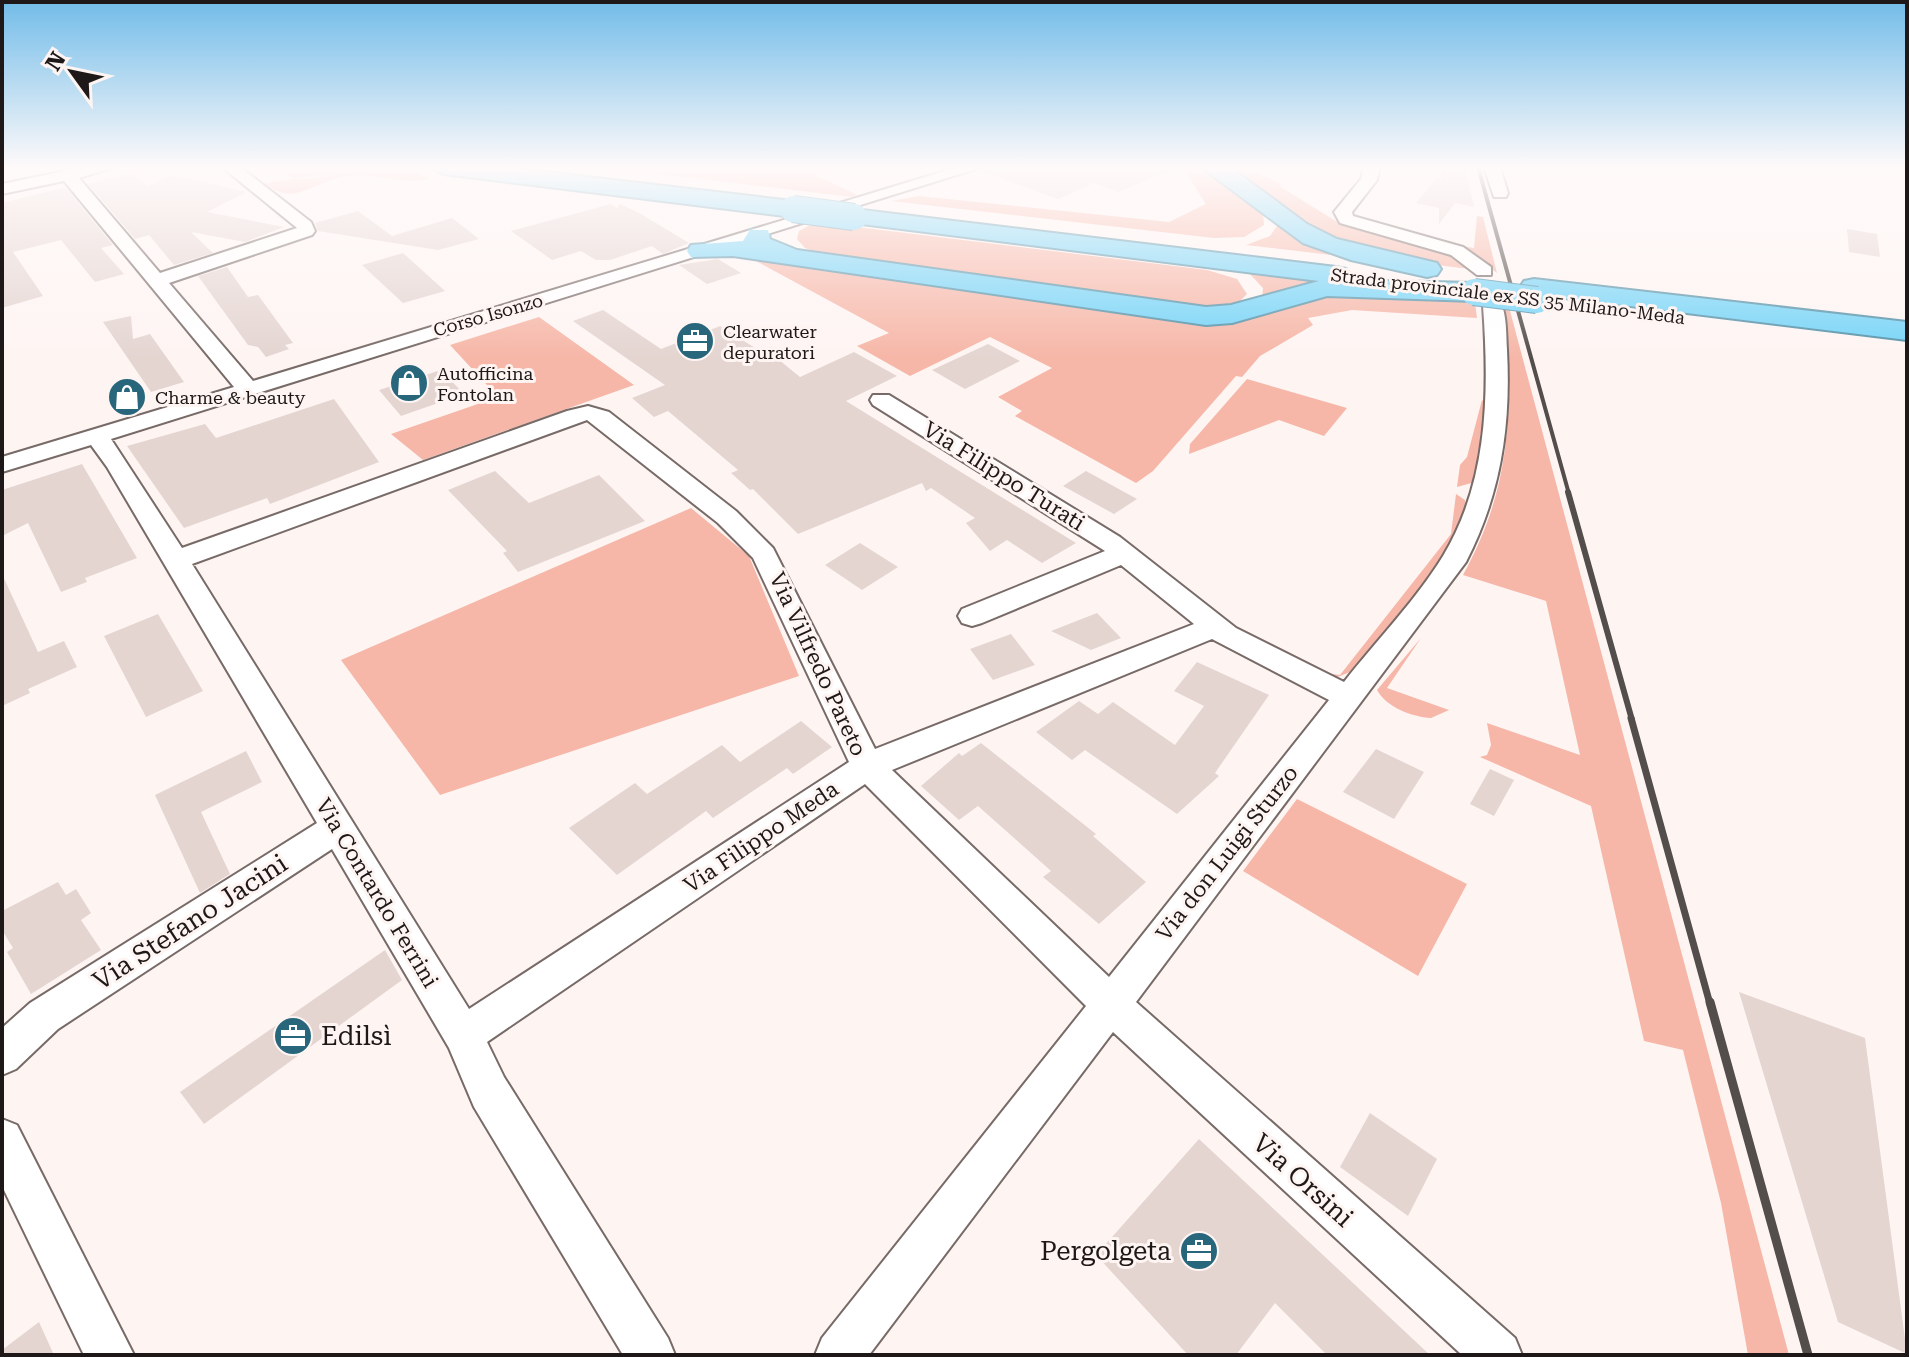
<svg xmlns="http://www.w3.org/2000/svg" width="1909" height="1357" font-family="'Roboto Serif',serif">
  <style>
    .green { fill: #f6b7a8 }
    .building { fill: #e4d5d1 }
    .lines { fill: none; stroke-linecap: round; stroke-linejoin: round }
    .minor-casing { stroke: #776a67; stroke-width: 4 }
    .highway-casing { stroke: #5793a9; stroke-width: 4 }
    .minor { fill: #fff; fill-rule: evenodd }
    .highway { fill: #75d4f7; fill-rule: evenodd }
    .rail-far3 { stroke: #534d4b; stroke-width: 4 }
    .rail-far2 { stroke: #534d4b; stroke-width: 6 }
    .rail-far1 { stroke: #534d4b; stroke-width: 7 }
    .rail { stroke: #534d4b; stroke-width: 9 }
    .highway-bridge-casing { stroke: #5793a9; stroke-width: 28; stroke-linecap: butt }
    .highway-bridge { stroke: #75d4f7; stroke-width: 26 }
    .labels { text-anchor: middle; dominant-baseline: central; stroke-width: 6; stroke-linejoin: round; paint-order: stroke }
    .far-street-label { font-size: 18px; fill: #1e1918; stroke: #fef5f3 }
    .far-poi-label { font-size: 18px; fill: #1e1918; stroke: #fef5f3; text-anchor: start }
    .street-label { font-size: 22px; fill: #1e1918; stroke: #fef5f3 }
    .near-street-label { font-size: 26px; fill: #1e1918; stroke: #fef5f3 }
    .near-poi-label { font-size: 26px; fill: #1e1918; stroke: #fef5f3; text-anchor: start }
  </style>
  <rect width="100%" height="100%" fill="#fef5f3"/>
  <g class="green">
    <path d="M261 167C304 167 392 156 429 179 405 185 373 173 348 176 316 179 296 208 265 184 289 176 317 181 342 173L295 178Z"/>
    <polygon points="599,167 800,167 857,195 852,197"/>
    <path d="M1182 167C1216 167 1238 190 1263 211L1264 225 1244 237 1214 238 891 201 919 196 1169 222 1206 204Z"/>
    <path d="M1224 167H1243L1282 184 1279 186 1344 226 1453 255 1471 269C1409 262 1339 255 1289 214 1267 197 1249 180 1224 167Z"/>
    <polygon points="1477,216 1483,217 1497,273 1462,246 1474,248"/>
    <polygon points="816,222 1207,270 1237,279 1247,294 1235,306 1221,309 830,257 805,248 797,239 799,231"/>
    <polygon points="1279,223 1348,257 1246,245 1270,236"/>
    <polygon points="743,254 844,273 1118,311 1233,322 1319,293 1420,296 1475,303 1477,318 1352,310 1308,318 1313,325 1260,356 1242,377 1236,376 1153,471 1136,483 1015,416 1022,411 998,397 1052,368 990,337 910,376 857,346 889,333"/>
    <polygon points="1248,272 1323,281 1262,299 1263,288"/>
    <path d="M1503 307H1509L1789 1355H1748L1721 1203 1683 1050 1644 1041 1591 806 1480 757 1487 755 1491 745 1487 723 1580 755 1546 601 1463 575C1513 484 1513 408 1503 307Z"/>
    <polygon points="539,317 634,385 423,460 391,434 498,397 450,345"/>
    <polygon points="1247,379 1347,408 1324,436 1279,420 1189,454 1190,444"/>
    <polygon points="1482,400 1489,406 1475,482 1457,487 1460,465 1467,457"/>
    <path d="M1456 494 1465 500C1467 544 1379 638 1350 672L1335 678 1323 673 1340 675 1451 534Z"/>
    <polygon points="691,508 749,556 799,676 440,795 341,660"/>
    <path d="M1421 638 1387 688 1449 710 1431 718C1412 717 1386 707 1377 690Z"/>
    <polygon points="1297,799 1467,884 1418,976 1243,871"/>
  </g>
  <g class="building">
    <polygon points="985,167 1176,167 1176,168 1118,192 1094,183 1058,199 981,171"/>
    <polygon points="1441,167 1465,167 1474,207 1455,203 1439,224 1439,208 1416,203 1436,179 1441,180"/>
    <polygon points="131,173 148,186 172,175 247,192 207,212 284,227 245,242 191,232 213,253 174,265 149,235 135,239 88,184"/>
    <polygon points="62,188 67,189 113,245 101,248 124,274 95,282 61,240 13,252 43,296 2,308 2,203"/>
    <polygon points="611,204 617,208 620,204 641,214 689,243 663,254 652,246 610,260 596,260 581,251 552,260 511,231"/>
    <polygon points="358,211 392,236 452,218 479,239 438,250 318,231 315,223"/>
    <polygon points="1847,229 1877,234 1880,257 1849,252"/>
    <polygon points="403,253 445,291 403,303 362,265"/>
    <polygon points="718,259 741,273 707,284 679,265"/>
    <polygon points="227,267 248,297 258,295 293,343 285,345 289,349 266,357 258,347 248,345 198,276"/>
    <polygon points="603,310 661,349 720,326 768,356 773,355 800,377 854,352 897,376 846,401 1076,543 1042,563 1007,540 990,551 966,523 975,518 931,488 926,491 922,483 798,534 753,489 750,490 731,473 738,470 668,411 654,417 632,398 665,385 573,321"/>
    <polygon points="131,316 133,339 150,334 184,382 151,392 103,322"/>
    <polygon points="988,344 1020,361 965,389 932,370"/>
    <polygon points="441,370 464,394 401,416 379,390"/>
    <polygon points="334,399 379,462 270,504 267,498 184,528 127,446 205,424 216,438"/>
    <polygon points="82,464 137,558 85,578 87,582 61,592 28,523 2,536 2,490"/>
    <polygon points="495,471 529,503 599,475 645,521 518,572 503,553 507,551 448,490"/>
    <polygon points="1086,471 1137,499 1114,514 1063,486"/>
    <polygon points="860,543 898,567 862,590 825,565"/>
    <polygon points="2,574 38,652 64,641 77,667 28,689 30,693 2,706"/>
    <polygon points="1097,613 1121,638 1091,650 1051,631"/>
    <polygon points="158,614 203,691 146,717 104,636"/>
    <polygon points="1011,634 1035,665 993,680 970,649"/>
    <polygon points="1197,662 1269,695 1215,773 1219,776 1177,814 1085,750 1072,760 1036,732 1079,701 1098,714 1113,702 1175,745 1204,706 1174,691"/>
    <polygon points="801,721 832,747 793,774 787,768 713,818 706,811 617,875 569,828 635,783 647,794 722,745 740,762"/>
    <polygon points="981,743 1096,834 1093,836 1146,882 1099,924 1043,877 1051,871 978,806 959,820 921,786 959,753 962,756"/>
    <polygon points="1376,749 1424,772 1394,819 1343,792"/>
    <polygon points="246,751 262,782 201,812 230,874 200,893 155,795"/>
    <polygon points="1490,769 1514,780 1494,816 1470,804"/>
    <polygon points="58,882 66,895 76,889 91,913 81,920 101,950 31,994 7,952 13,948 2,930 2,911"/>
    <polygon points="385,950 402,980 204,1124 180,1092"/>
    <polygon points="1739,992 1865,1038 1907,1354 1838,1322"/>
    <polygon points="1370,1113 1437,1159 1408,1216 1340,1167"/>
    <polygon points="1199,1139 1430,1355 1327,1355 1275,1303 1236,1355 1188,1355 1096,1255"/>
    <polygon points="39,1322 54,1355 2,1355 2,1350"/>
  </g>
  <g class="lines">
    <g class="minor-casing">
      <g id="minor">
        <path d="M84 167H114L79 178 160 273 297 228 222 167H240L311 222 315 231 312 235 169 283 253 381 958 167H982L111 439 182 548 567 411 588 406 609 412 736 511 773 548 875 749 1194 624 1121 565 982 623 972 626 962 623 958 616 962 609 1105 551 873 405 870 400 873 395H889L1120 537 1236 628 1344 682C1376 641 1416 600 1443 556 1489 480 1489 391 1483 305L1486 301H1500C1507 314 1506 335 1507 350 1511 426 1501 494 1466 562L1136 1002 1515 1338 1522 1355H1462L1113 1032 869 1355H815L822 1338 1086 1006 865 784 487 1042 504 1077 668 1338 675 1355H623L474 1107 449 1048 332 849 58 1029 16 1069 2 1075V1028L30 1003 317 823 107 467 91 445 2 472V457L234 387 64 181 2 194V184ZM587 420 718 523 753 558 849 762 469 1009 192 564ZM1212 639 1329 700 1109 977 892 770Z"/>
        <polygon points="1364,167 1380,167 1377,180 1352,212 1353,216 1463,247 1491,267 1491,275 1477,275 1451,255 1340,223 1334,212 1361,179"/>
        <polygon points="1484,167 1500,167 1508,193 1506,197 1494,197"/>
        <polygon points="2,1119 17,1125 134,1355 84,1355 2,1186"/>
      </g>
    </g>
    <g class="highway-casing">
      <g id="highway">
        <polygon points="431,167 501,167 793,201 806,209 793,217 443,174"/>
        <polygon points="1201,167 1230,167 1307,224 1337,239 1437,263 1441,269 1437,275 1427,277 1351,260 1303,243"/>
        <polygon points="854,209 1336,267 1346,269 1350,275 1346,280 1474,283 1484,286 1488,292 1484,298 1474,301 1327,296 1232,323 1206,325 733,256 691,257 687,251 691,245 743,241 750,230 768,230 770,239 797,250 1206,307 1231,305 1319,281 845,222 841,217"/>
        <polygon points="1534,279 1907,322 1907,340 1524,293 1520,287 1524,281"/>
      </g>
    </g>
    <use href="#minor" class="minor"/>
    <use href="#highway" class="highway"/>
    <polyline class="rail-far3" points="1478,167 1569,494"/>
    <polyline class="rail-far2" points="1568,492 1632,720"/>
    <polyline class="rail-far1" points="1631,718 1710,1004"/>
    <polyline class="rail" points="1710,1002 1808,1355"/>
    <g class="highway-bridge-casing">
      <g id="highway-bridge">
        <polyline points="793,209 854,217"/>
        <polyline points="1474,292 1537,300"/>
      </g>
    </g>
    <use href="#highway-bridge" class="highway-bridge"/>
  </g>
  <linearGradient id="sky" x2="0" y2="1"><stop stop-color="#72bce9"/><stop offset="0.47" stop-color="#fffafa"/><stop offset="1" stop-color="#fffafa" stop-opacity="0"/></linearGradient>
  <rect width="1909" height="357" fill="url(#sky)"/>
  <defs>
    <g id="office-disc" transform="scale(2)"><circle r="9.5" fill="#28667c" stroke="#fef5f3"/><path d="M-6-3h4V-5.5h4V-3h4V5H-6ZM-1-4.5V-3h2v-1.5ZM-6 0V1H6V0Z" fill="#fff"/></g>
    <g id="shop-disc" transform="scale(2)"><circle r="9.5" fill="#28667c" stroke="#fef5f3"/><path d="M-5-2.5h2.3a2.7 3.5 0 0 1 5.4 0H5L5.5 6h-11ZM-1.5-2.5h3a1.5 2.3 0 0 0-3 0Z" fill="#fff"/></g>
  </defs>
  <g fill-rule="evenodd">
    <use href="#office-disc" x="695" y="341"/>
    <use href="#shop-disc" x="409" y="383"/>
    <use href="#shop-disc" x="127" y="397"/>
    <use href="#office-disc" x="293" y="1036"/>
    <use href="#office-disc" x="1199" y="1251"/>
  </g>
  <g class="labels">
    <g class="far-street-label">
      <text transform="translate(1508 296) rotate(7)">Strada provinciale ex SS 35 Milano-Meda</text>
      <text transform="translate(488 315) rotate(-16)">Corso Isonzo</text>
    </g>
    <g class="far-poi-label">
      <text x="723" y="331">Clearwater<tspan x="723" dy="21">depuratori</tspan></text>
      <text x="437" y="373">Autofficina<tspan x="437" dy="21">Fontolan</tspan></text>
      <text x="155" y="397">Charme &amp; beauty</text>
    </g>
    <g class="street-label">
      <text transform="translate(1004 476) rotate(32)">Via Filippo Turati</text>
      <text transform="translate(818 664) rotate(65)">Via Vilfredo Pareto</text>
      <text transform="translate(761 837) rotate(-34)">Via Filippo Meda</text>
      <text transform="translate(1227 853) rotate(-52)">Via don Luigi Sturzo</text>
      <text transform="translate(377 893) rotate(59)">Via Contardo Ferrini</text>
    </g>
    <g class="near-street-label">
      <text transform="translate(190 922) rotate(-33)">Via Stefano Jacini</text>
      <text transform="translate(1303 1180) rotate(42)">Via Orsini</text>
    </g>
    <g class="near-poi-label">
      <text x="321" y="1036">Edilsì</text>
      <text x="1171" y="1251" text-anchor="end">Pergolgeta</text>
    </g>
  </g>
  <rect width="1909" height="1357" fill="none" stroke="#1e1918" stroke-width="8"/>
  <g transform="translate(72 72) rotate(303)" stroke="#fef5f3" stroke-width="6" paint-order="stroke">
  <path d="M0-6L14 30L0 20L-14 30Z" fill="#1e1918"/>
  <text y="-12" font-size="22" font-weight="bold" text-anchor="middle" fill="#1e1918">N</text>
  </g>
</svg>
